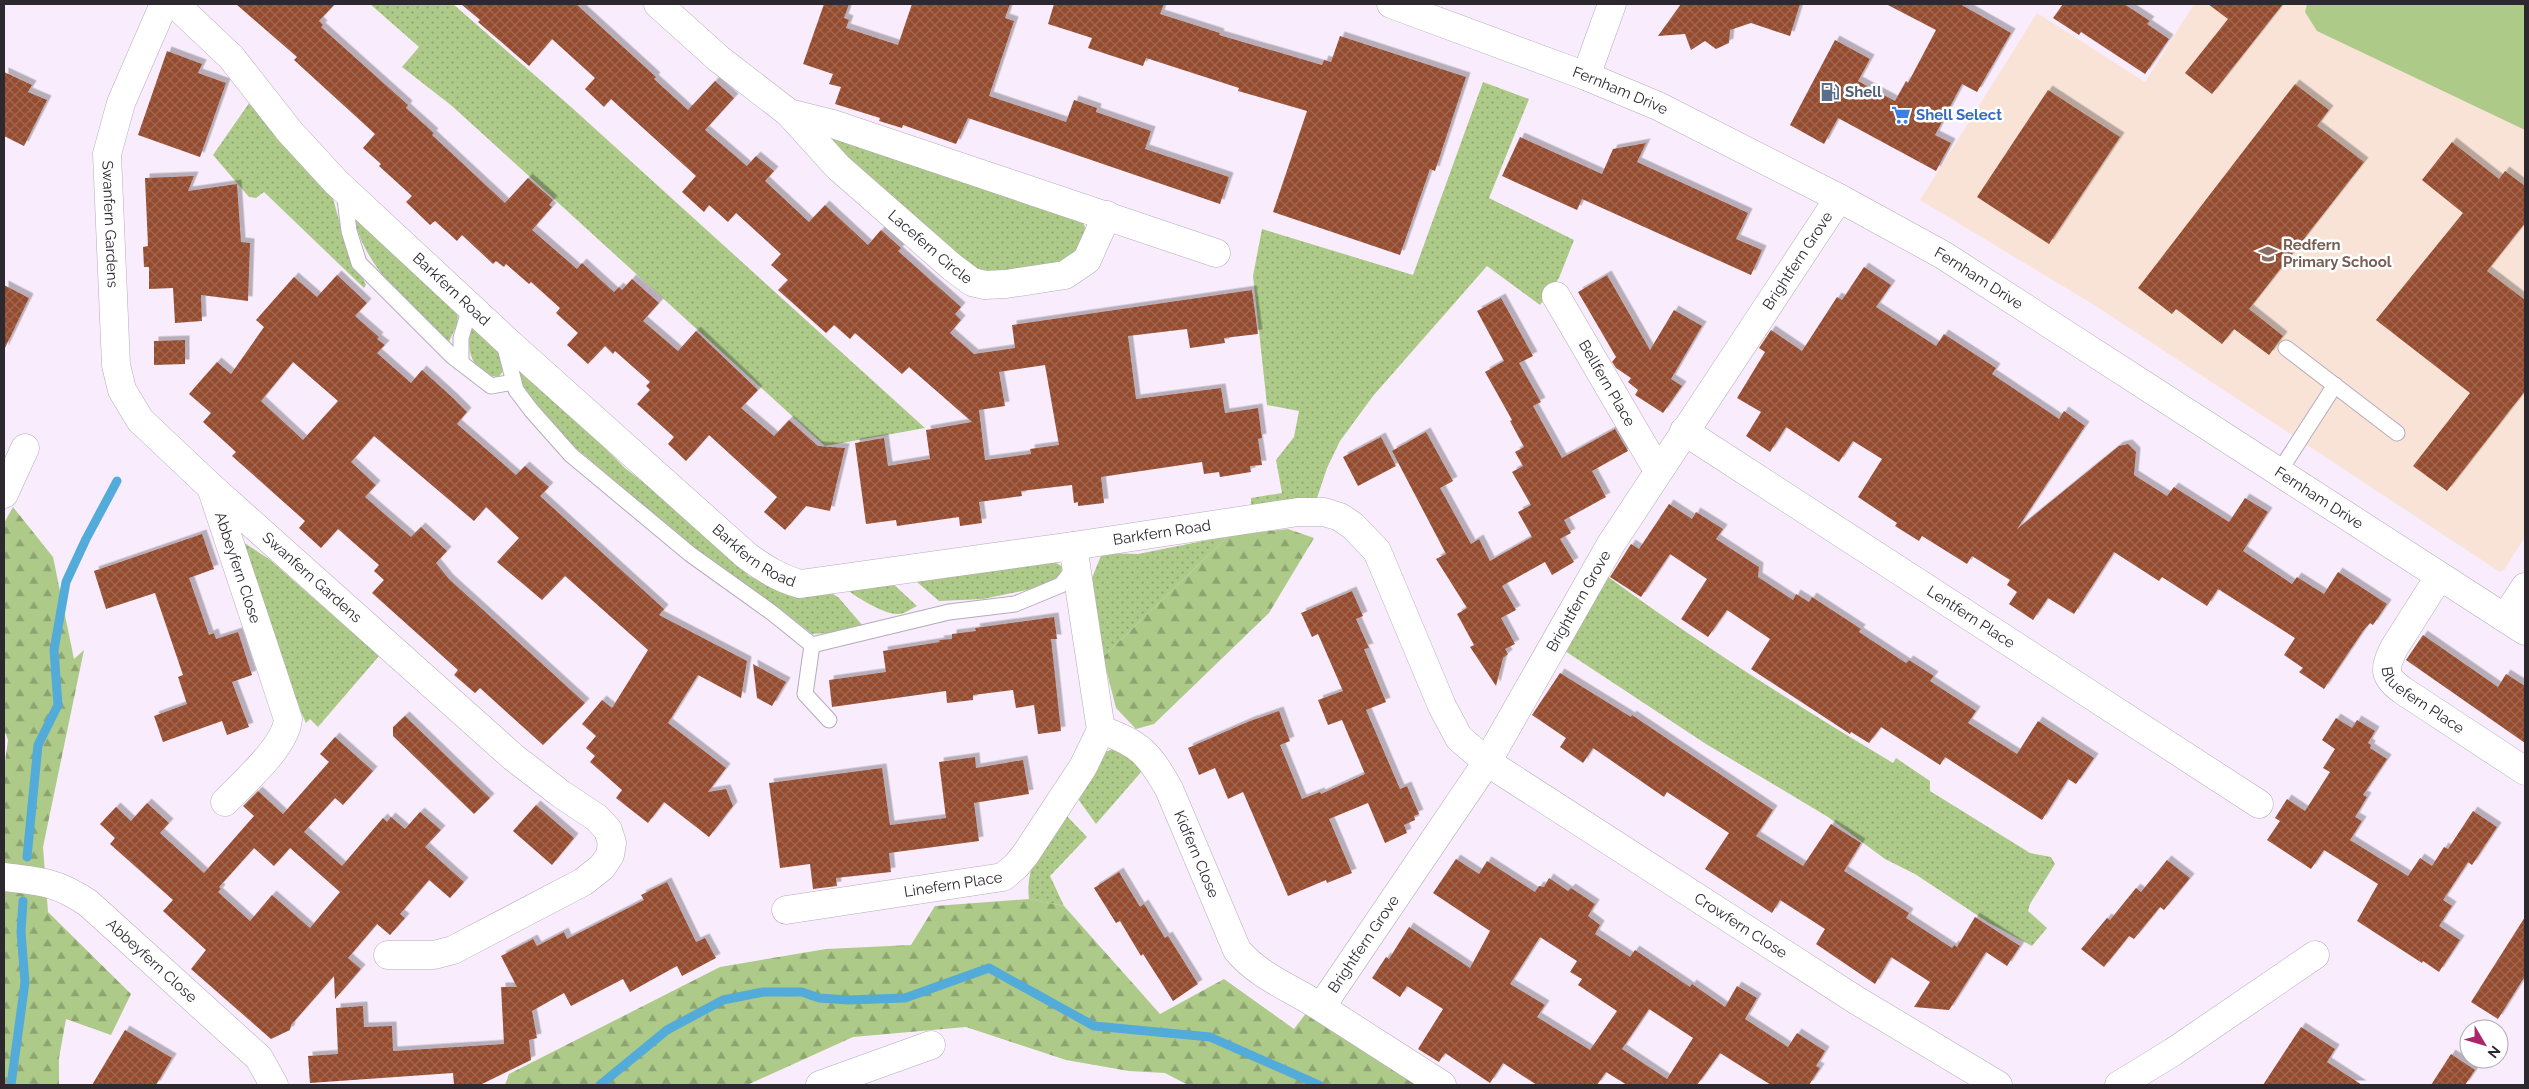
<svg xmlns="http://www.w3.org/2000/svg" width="2529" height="1089" font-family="Raleway,sans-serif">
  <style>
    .education { fill: #f9e3d6 }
    .grass { fill: url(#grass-dots) }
    .forest { fill: url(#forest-firs) }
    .garden { fill: #adca88 }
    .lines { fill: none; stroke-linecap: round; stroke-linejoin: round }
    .stream { stroke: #53abd9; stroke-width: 9 }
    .building { fill: url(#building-cross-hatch); fill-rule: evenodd; filter: url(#shadow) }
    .service-casing { stroke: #b5abba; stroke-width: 17 }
    .minor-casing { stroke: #b5abba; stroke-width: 29 }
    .tertiary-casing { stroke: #b5abba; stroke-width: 29 }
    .service { stroke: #fff; stroke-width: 15 }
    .minor { stroke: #fff; stroke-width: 28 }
    .tertiary { stroke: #fff; stroke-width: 28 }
    .labels { text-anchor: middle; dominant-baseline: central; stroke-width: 5; stroke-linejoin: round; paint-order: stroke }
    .street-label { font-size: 15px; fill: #2c282e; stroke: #fff }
    .service-label { font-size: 15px; font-weight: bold; fill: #4e5e75; stroke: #fff; text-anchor: start }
    .shop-label { font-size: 15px; font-weight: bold; fill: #366cbe; stroke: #fff; text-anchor: start }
    .education-label { font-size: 15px; font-weight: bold; fill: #785e54; stroke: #fff; text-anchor: start }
  </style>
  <defs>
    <pattern id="grass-dots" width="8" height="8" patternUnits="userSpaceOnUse" patternTransform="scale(1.25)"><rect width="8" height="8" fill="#adca88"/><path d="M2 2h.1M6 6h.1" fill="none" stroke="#8da470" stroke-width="1.8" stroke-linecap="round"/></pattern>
    <pattern id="forest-firs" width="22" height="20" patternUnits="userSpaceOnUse" patternTransform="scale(1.25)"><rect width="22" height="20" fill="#adca88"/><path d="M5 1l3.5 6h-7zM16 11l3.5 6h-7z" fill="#8da470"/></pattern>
    <pattern id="building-cross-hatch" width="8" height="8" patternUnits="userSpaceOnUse" patternTransform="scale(1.25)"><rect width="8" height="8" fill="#954c2e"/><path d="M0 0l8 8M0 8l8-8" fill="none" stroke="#a06852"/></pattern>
    <filter id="shadow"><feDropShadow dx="4.5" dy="-4.5" stdDeviation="0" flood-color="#0004"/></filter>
  </defs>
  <rect width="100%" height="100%" fill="#f9edfd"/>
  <polygon class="education" points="2194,4 2525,4 2525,537 2504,570 2500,572 2099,308 1920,200 2037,13 2145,82"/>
  <g class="grass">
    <polygon points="370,4 453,4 570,106 925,428 825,446 452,106 402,67 419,47"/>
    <polygon points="1483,82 1529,99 1489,198 1574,240 1559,278 1540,305 1487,266 1373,396 1340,441 1327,468 1317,498 1251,512 1251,498 1282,493 1276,460 1294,437 1299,411 1267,405 1253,276 1262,229 1413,275"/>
    <polygon points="254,96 330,188 344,238 366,285 364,288 264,192 256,198 249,197 213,155"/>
    <polygon points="831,133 1082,220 1088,234 1079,251 1059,264 979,274 828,144"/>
    <path d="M354 215 458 312 457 324 448 344C414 312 360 262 354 215Z"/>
    <path d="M474 323 497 348 504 369 499 377C471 377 463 344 474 323Z"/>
    <polygon points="512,353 535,385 582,425 625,468 704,530 749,576 783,592 827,590 839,598 863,626 847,632 812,634 780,609 691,551 587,457 565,440 519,384"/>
    <polygon points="1228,536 1103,657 1096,635 1092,578 1102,553 1138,554"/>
    <polygon points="243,542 269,559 379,656 318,727 310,719 306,723 274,654"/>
    <polygon points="1048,558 1063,567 1055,584 983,599 939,601 917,582"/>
    <path d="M1604 574C1697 642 1794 704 1893 763L1896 758 1930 781V791L2030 853 2051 857 2055 864 2030 904 2028 911 2047 928 2032 946 1989 923 1915 874 1885 859 1828 817 1706 744 1565 651Z"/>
    <path d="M891 582 917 606C911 609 904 614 898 614 885 615 856 597 846 589Z"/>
    <polygon points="1116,748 1132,753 1142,771 1096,824 1073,792 1099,754"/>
    <path d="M1062 811 1087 837 1050 876 1064 906 1029 899C1025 864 1045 840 1062 811Z"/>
  </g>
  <g class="forest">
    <polygon points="13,507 53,557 74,659 84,650 43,847 48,912 131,994 111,1035 66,1019 59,1058 59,1085 4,1085 4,769 8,740 4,729 4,523"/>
    <polygon points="1288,529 1314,538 1269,613 1154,724 1136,729 1116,708 1103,657 1228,536"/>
    <polygon points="1029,899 1064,906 1160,1014 1224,979 1294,1029 1307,1012 1419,1085 1188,1085 1165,1073 1129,1071 1066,1060 966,1027 853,1037 747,1085 505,1085 509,1074 720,967 826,949 911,945 935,906"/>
  </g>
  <polygon class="garden" points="2307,4 2525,4 2525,130 2317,31 2305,12"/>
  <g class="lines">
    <g class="stream">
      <polyline points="27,857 38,745 58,705 54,650 66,582 86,539 117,481"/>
      <polyline points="11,1085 25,982 21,932 23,901"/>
      <polyline points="600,1085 667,1030 723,1000 763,992 802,992 819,998 848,1000 905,998 989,968 1094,1026 1210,1037 1319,1085"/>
    </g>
  </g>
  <g class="building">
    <polygon points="236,4 335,4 319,21 323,25 321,27 408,105 406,108 434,133 432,135 505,203 528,178 553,200 549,205 552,207 532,230 577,269 582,263 614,292 619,287 622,290 632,279 659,303 643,321 678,351 696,331 758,390 741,408 774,436 789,420 818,446 845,448 830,511 806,506 785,530 764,512 777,497 709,435 686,461 668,444 674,437 637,404 650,390 646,386 650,382 615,351 613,354 605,346 588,364 567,345 578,333 556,313 560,308 531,282 529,284 506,264 504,267 496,261 493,264 462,235 457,241 435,221 430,225 406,202 412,196 379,166 381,164 363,148 375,134 294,60 297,57"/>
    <path d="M461 4H576L656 77 654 79 688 110 715 81 734 98 705 130 747 166 756 156 774 171 765 181 809 222 825 205 868 245 881 230 901 248 898 251 961 307 955 314 961 320 950 333 974 354 1015 348 1012 325 1252 290 1258 334 1224 338 1225 343 1190 348 1187 329 1128 336 1136 399 1221 388 1225 413 1258 408 1262 438 1258 439 1262 465 1250 466 1251 472 1220 477 1219 472 1204 474 1202 462 1101 477 1104 503 1078 506V502L1074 503 1072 485 1021 491 1022 496 979 502 982 523 960 526 959 517 897 526 896 520 866 524 855 443 884 438 888 466 930 459 926 430 972 422 909 367 902 374 855 333 850 339 834 325 826 333 778 290 788 280 771 265 781 254 736 213 728 222 709 205 704 212 682 192 696 176 611 99 604 107 585 89 595 78 552 39 529 66 478 22 480 20ZM1045 365 1059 445 1030 449 1031 454 985 460 979 410 1005 406 999 372Z"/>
    <polygon points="824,4 849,4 844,18 849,20 846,28 898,45 912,4 1010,4 1005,18 1014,21 989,96 1066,122 1074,100 1097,108 1096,112 1151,131 1145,149 1229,177 1220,204 968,118 956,144 903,125 902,128 879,121 880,118 835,104 841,87 829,84 833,74 803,64"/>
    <polygon points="1054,4 1164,4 1160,14 1220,33 1219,35 1322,65 1324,60 1331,62 1340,36 1466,77 1435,171 1430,169 1400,255 1273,212 1307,111 1238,91 1239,88 1146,58 1143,66 1088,48 1092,38 1048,24"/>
    <polygon points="1681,4 1800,4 1790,36 1751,23 1730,30 1729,43 1716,49 1705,41 1691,50 1685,34 1658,36"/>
    <polygon points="1886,4 1960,4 2011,33 1977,92 1962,84 1935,135 1951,143 1936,171 1838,118 1824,144 1790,125 1835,40 1870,59 1858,81 1895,101 1906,81 1908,83 1936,30"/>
    <polygon points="2063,4 2124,4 2150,21 2147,24 2169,39 2145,74 2081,32 2079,35 2053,18"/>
    <polygon points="2208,4 2283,4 2212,94 2185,73 2228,19"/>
    <polygon points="167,51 202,64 198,73 226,83 200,157 138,135"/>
    <polygon points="4,72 32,85 28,92 47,100 24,146 4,136"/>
    <polygon points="2295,84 2329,110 2317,126 2364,162 2249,309 2283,336 2269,355 2234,329 2222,344 2176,309 2172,314 2138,288"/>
    <polygon points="2048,90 2120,137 2049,244 1977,197"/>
    <polygon points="1520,137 1602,174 1613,149 1646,143 1637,162 1748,213 1736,239 1762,250 1751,275 1582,199 1577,210 1502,176"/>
    <polygon points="2452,142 2499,179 2505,171 2525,186 2525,223 2487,271 2525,300 2525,391 2447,491 2413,466 2470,393 2376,320 2463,213 2422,180"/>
    <polygon points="194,176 188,191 237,184 241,242 250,243 248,301 201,295 202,321 175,323 173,288 149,289 149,267 144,267 143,247 148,246 145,178"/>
    <polygon points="1864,267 1891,285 1876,307 1936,346 1944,334 1996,368 1992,374 2059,419 2064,411 2085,426 2017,529 2119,446 2128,444 2136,452 2134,475 2167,496 2174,487 2229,522 2245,498 2268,512 2243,551 2292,584 2297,577 2324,594 2338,572 2387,604 2373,625 2370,623 2363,631 2324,689 2299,672 2303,668 2284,655 2295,638 2218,589 2207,606 2162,577 2159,581 2114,552 2074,614 2048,598 2033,620 2009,604 2017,592 2007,585 2010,580 1972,556 1967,564 1922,536 1919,541 1895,526 1897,523 1858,497 1882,459 1853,441 1839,462 1786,427 1770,452 1746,436 1761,412 1737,398 1765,352 1759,348 1771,330 1802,351 1837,297 1842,300"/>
    <path d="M337 275 367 303 355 316 379 337 377 339 385 345 377 353 411 383 422 370 453 398 467 412 457 424 516 475 525 466 549 487 540 496 664 609 659 615 747 661 741 698 698 675 668 723 726 768 708 792 726 789 733 806 709 837 664 802 648 823 616 798 622 790 590 762 595 756 586 748 596 736 582 724 602 700 612 708 648 650 565 576 542 600 497 562 519 538 486 507 474 521 374 436 351 462 376 485 365 497 411 537 421 527 447 551 436 563 449 579 585 703 543 745 480 688 475 693 454 675 458 670 372 593 384 580 374 571 379 565 338 529 321 548 299 528 305 521 232 456 236 452 203 422 211 413 189 394 217 362 231 374 264 327 256 320 294 277 317 297ZM293 362 338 401 303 440 261 401Z"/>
    <polygon points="1607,275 1650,350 1674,310 1702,326 1671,379 1682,386 1663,413 1635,395 1638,390 1628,382 1631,378 1616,368 1612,362 1616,357 1578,292"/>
    <polygon points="4,285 29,298 4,350"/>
    <polygon points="1501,298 1533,356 1519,363 1541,402 1533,406 1562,458 1615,429 1628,451 1592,471 1606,497 1564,520 1571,533 1560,539 1574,562 1552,575 1545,562 1502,586 1516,610 1501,618 1515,644 1505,649 1508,654 1503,658 1496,686 1470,647 1474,645 1457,614 1467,608 1436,559 1446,554 1392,451 1426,432 1453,481 1440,488 1471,544 1479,539 1490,561 1532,537 1518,512 1531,505 1512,472 1523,466 1515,452 1524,447 1510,421 1512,420 1485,372 1504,361 1477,311"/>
    <polygon points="185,340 185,364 154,365 154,341"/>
    <polygon points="1381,437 1396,466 1358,486 1343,457"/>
    <polygon points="1669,504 1692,519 1696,512 1723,529 1716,539 1759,567 1758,577 1793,600 1796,594 1809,602 1812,597 1861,629 1859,632 1906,663 1909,660 1934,676 1930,681 1976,711 1968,723 2017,754 2038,721 2094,758 2076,784 2068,779 2042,820 1945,757 1940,765 1881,727 1869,743 1851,732 1850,734 1751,669 1770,639 1727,610 1708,637 1681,619 1707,579 1670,554 1641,597 1610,577 1631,544 1639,549"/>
    <polygon points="202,534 214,569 189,578 209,635 214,633 216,639 238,632 252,675 232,682 249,727 227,735 222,721 163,742 154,716 187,704 178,677 183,675 155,593 106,609 94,571"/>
    <polygon points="1352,591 1363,616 1356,619 1369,648 1364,649 1386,702 1366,710 1400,789 1407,786 1419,814 1414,816 1415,820 1404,825 1407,833 1385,843 1368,803 1329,819 1352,873 1327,883 1326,880 1288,896 1243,792 1228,799 1215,768 1199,775 1188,748 1250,721 1279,711 1290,741 1280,745 1302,799 1320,792 1321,794 1365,774 1342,720 1328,725 1318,700 1343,691 1318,634 1312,637 1301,613"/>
    <polygon points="1054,617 1057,639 1051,639 1061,731 1038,734 1034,705 1016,708 1013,690 973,695 973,700 947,703 946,691 832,707 829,680 886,672 883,651 940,642 939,640 952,639 952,634 976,631 975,628"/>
    <polygon points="2423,635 2498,687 2506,674 2525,686 2525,743 2406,660"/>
    <polygon points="753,664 786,682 772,706 757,698"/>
    <polygon points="1560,673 1631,717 1632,715 1773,810 1756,836 1803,866 1831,824 1861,843 1844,871 1909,913 1906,918 1952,948 1954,945 1957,947 1975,917 2020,946 2007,966 1986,952 1949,1010 1914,1007 1930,982 1891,957 1875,984 1816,944 1825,929 1780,900 1772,913 1705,869 1729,833 1667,792 1664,797 1593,748 1583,763 1560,747 1566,738 1532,715"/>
    <polygon points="405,716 490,798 474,814 393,736 393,727"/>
    <polygon points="2336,718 2352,728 2357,720 2375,731 2368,743 2371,745 2370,748 2387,759 2363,795 2367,797 2355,817 2362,821 2350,840 2408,876 2420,858 2432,866 2444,847 2448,849 2473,811 2497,827 2472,865 2468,862 2443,900 2452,906 2439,926 2460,940 2439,972 2423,961 2422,963 2357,921 2378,884 2324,850 2311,869 2267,840 2280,821 2275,818 2287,799 2305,811 2330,772 2323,768 2335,749 2322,740"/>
    <path d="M335 737 373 771 343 805 335 798 304 832 342 866 383 818 387 822 391 817 405 829 420 812 441 830 425 847 464 882 450 898 429 880 400 914 405 918 390 935 377 924 348 958 361 969 335 999 334 976 291 1025 290 1030 271 1039 191 969 206 950 163 911 173 900 110 844 115 838 100 824 116 807 131 821 147 803 169 823 160 833 204 873 254 816 243 806 258 791 283 814 329 762 320 754ZM254 848 274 866 290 848 340 892 310 928 272 895 250 921 218 892 221 889 219 887Z"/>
    <polygon points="975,757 976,768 1023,760 1029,794 974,803 979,841 889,853 891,872 836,878 837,886 813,889 810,864 780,868 769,783 882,768 890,825 946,818 939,762"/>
    <polygon points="536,805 574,838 552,865 513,831"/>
    <path d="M1456 859 1479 874 1487 861 1535 892 1539 886 1544 887 1549 878 1568 891 1571 888 1595 904 1588 916 1600 925 1595 934 1630 957 1635 950 1690 987 1692 984 1725 1007 1737 986 1757 998 1745 1019 1788 1047 1797 1033 1825 1051 1816 1066 1820 1068 1809 1085H1771L1720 1053 1697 1085H1627L1606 1072 1597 1085H1537L1503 1063 1490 1083 1445 1053 1439 1062 1418 1049 1443 1009 1407 986 1400 997 1372 978 1386 957 1389 959 1409 927 1470 968 1490 931 1433 893ZM1540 937 1577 961 1570 972 1582 979 1578 985 1617 1011 1590 1050 1537 1017 1545 1005 1510 984ZM1649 1009 1693 1038 1667 1079 1622 1049Z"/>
    <polygon points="2167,860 2190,878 2164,910 2160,907 2134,939 2129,936 2104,967 2081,949 2107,918 2110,920 2136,888 2141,892"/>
    <polygon points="1119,872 1140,907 1144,904 1165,938 1168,936 1198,984 1173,1001 1143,954 1141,956 1120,921 1116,923 1094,888"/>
    <polygon points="667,882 696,942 705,938 716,958 682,976 677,966 630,992 623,979 571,1006 564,993 532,1011 537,1038 529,1040 531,1060 480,1085 454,1085 453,1073 310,1083 308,1056 338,1054 336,1008 363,1006 364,1027 392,1026 393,1051 504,1044 501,987 517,987 501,956 533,939 537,946 564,932 567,939 644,900 641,895"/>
    <polygon points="2525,917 2525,976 2498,1019 2471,1002"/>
    <polygon points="2301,1027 2335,1049 2327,1062 2362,1085 2263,1085"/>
    <polygon points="125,1030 172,1058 156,1085 92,1085"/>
    <polygon points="2451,1054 2475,1070 2465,1085 2431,1085"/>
  </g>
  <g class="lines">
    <g class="service-casing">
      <g id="service">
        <polyline points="344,191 349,231 359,263 452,356 491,386 513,382"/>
        <polyline points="503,340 516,390 531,410 571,455 690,554 771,612 812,645 805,694 829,720"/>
        <polyline points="2286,348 2397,433"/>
        <polyline points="461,363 461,338 470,307"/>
        <polyline points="2279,472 2335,385"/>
        <polyline points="812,645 949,612 1015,604 1061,585 1076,566"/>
      </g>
    </g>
    <g class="minor-casing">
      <g id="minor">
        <path id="s1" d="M164 4 121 103 107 154 116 365 122 390 140 420 211 487 513 757 561 794 597 818 608 830 612 843 610 855 602 867 583 882 453 950 434 955H388"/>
        <path id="s2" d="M175 4 231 57 290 132 336 182 509 343 747 556C765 569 779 578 800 584L1073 546 1298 512H1324L1340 517 1353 526 1377 551 1442 706 1459 738 1487 762 1856 1000 1998 1085"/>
        <polyline points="658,4 719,59 789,113 833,124 1216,253"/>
        <polyline points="1586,76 1612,4"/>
        <path id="s3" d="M789 113 838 167 952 267 972 282 985 285 1006 284 1065 275 1087 260 1107 215"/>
        <path id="s4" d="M1556 296 1658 471"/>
        <path id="s5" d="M1684 431 2259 804"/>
        <path id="s6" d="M211 487 288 719C286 746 244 782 225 802"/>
        <polyline points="4,494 25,448"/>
        <path id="s7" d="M1073 546 1101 730C1140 743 1149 754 1169 789L1237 950C1259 977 1294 989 1322 1008 1362 1034 1402 1059 1442 1085"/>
        <path id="s8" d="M2439 577 2394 648C2384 669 2383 676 2402 690L2525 771"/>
        <polyline points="2505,618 2525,587"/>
        <path id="s9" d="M4 877C40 881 57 882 88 903L259 1058 274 1085"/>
        <path id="s10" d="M786 910 1003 877 1016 866 1025 855 1083 767 1101 730"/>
        <path id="s11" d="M1321 1007 1487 762 1611 544 1839 198"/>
        <polyline points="820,1085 931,1045"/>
        <polyline points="2119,1085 2173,1052 2315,955"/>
      </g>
    </g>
    <g class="tertiary-casing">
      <g id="tertiary">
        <path id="s12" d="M1391 4 1586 76 1658 106 1839 198 1943 255 2525 631"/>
      </g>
    </g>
    <use href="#service" class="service"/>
    <use href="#minor" class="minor"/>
    <use href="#tertiary" class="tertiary"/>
  </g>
  <defs>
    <g id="fuel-bare" transform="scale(1.5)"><path d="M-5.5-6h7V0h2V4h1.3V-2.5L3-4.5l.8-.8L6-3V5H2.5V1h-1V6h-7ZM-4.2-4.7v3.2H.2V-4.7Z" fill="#5c6f8a" stroke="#fff" stroke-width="2.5" paint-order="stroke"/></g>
    <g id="supermarket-bare" transform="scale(1.5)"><path d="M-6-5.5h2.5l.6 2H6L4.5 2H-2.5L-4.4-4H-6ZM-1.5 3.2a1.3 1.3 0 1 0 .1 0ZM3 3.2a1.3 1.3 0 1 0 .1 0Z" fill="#3f7fe0" stroke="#fff" stroke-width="2.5" paint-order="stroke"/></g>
    <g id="school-bare" transform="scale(1.5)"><path d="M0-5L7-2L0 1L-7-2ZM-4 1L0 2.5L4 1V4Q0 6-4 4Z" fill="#8d6e63" stroke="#fff" stroke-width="2.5" paint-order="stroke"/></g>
  </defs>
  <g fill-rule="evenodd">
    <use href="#fuel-bare" x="1830" y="92"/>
    <use href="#supermarket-bare" x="1901" y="115"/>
    <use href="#school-bare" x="2268" y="254"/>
  </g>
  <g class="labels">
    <g class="street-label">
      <text stroke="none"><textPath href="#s12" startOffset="245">Fernham Drive</textPath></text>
      <text stroke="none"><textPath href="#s1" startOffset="231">Swanfern Gardens</textPath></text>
      <text stroke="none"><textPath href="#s3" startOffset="195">Lacefern Circle</textPath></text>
      <text stroke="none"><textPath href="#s11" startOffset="886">Brightfern Grove</textPath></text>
      <text stroke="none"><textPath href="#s12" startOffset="650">Fernham Drive</textPath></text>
      <text stroke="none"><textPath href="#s2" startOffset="398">Barkfern Road</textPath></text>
      <text stroke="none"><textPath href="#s4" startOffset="101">Bellfern Place</textPath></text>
      <text stroke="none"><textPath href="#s12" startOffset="1055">Fernham Drive</textPath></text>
      <text stroke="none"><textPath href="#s2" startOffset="1222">Barkfern Road</textPath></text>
      <text stroke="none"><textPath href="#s2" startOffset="802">Barkfern Road</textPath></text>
      <text stroke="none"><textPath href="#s6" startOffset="85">Abbeyfern Close</textPath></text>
      <text stroke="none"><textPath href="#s1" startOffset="666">Swanfern Gardens</textPath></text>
      <text stroke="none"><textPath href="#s11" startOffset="481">Brightfern Grove</textPath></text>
      <text stroke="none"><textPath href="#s5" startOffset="342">Lentfern Place</textPath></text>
      <text stroke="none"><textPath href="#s8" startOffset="155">Bluefern Place</textPath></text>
      <text stroke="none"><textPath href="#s7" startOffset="350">Kidfern Close</textPath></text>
      <text stroke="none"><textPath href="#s10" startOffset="169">Linefern Place</textPath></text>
      <text stroke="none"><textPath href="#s2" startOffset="1996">Crowfern Close</textPath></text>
      <text stroke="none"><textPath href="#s11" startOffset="76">Brightfern Grove</textPath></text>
      <text stroke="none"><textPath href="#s9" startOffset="175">Abbeyfern Close</textPath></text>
    </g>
    <g class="service-label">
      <text x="1845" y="92">Shell</text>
    </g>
    <g class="shop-label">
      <text x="1916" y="115">Shell Select</text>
    </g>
    <g class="education-label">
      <text x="2283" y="245">Redfern<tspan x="2283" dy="17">Primary School</tspan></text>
    </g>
  </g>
  <rect width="2529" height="1089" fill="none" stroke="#2c282e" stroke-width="10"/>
  <g transform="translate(2484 1044) rotate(128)"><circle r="24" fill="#ffffff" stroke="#aba9ab"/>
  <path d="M0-4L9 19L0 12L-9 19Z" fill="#ab256d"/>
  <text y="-8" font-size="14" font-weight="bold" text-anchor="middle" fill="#2c282e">N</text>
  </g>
</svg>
